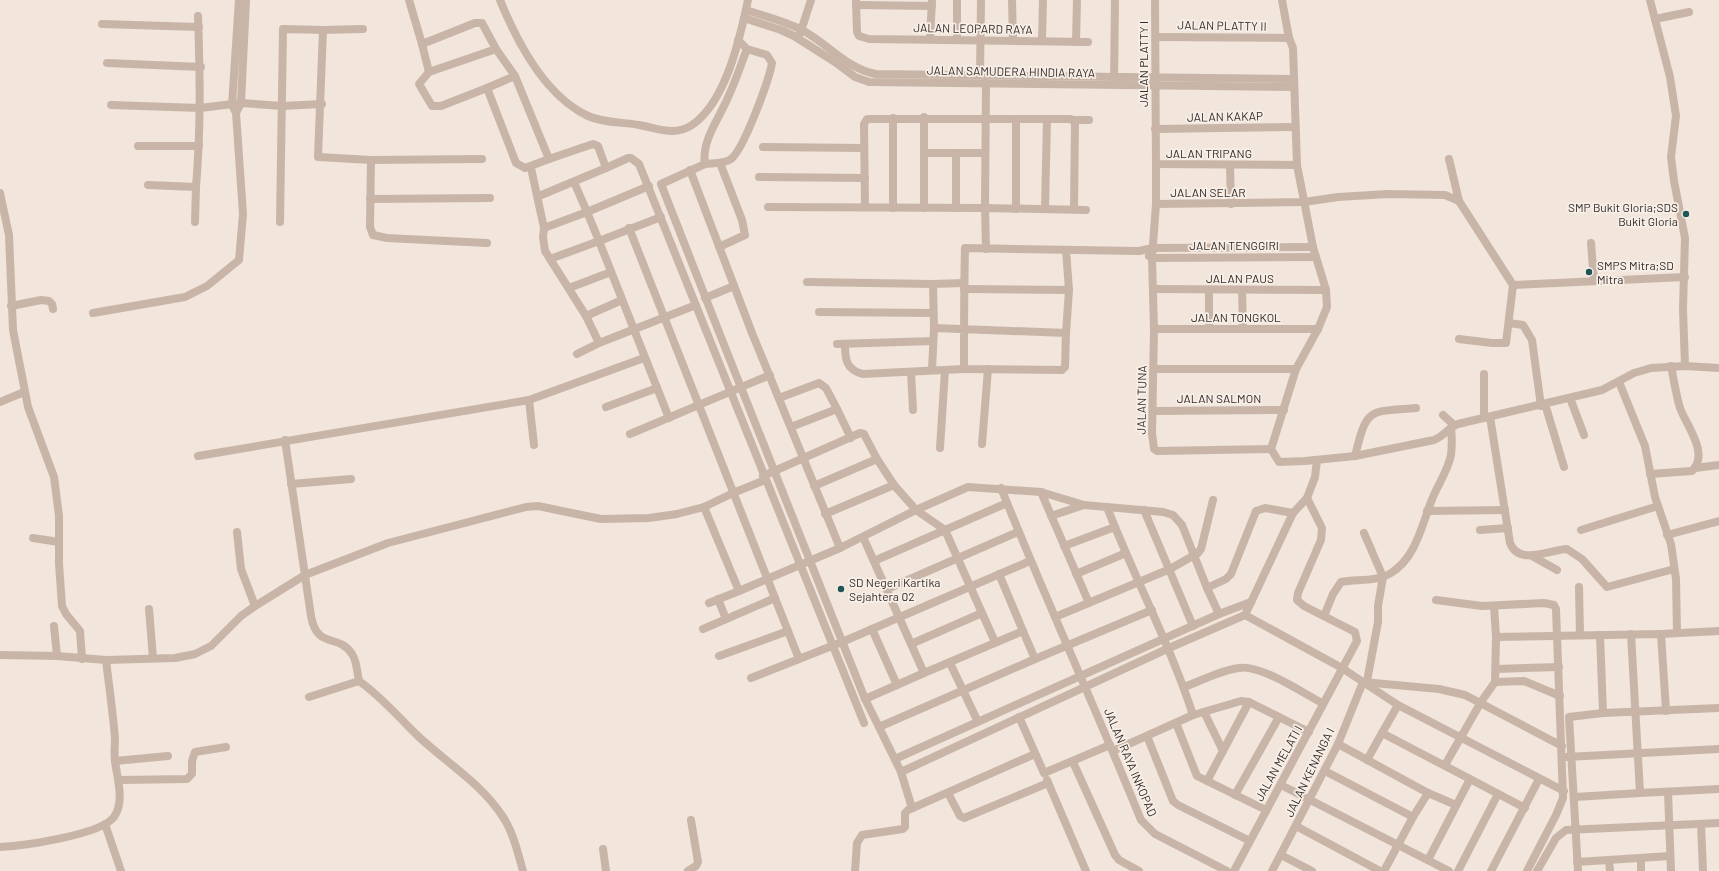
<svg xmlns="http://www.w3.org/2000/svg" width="1719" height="871" font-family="Barlow,sans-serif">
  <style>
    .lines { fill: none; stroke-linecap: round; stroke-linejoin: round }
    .minor { stroke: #c8b5a8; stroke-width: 8 }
    .poi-dot { fill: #205555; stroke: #f8f0e8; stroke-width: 1.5 }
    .labels { text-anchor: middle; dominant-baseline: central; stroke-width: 3.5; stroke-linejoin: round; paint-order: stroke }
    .street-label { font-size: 12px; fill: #352b28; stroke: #f8f0e8 }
    .poi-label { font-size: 12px; fill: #352b28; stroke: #f8f0e8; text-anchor: start }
  </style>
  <rect width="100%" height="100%" fill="#f1e5dc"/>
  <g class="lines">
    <g class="minor">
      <polyline points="239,0 232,105 236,113 241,103 246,0"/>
      <polyline points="409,0 422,44 475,23 482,23 496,49 515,76 549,159 593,144 598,146 606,168 628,158 631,158 639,164 864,723"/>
      <path d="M500 0C517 42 545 96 588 116 603 123 622 122 639 125 657 128 674 137 692 125 726 102 740 38 748 0"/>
      <polyline points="856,0 857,32 859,36 869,39 1088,42"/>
      <polyline points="1012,0 1013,40"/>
      <polyline points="1155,0 1156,164 1297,165"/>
      <path d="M1282 0 1289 38 1293 48 1297 165 1313 247 1326 290 1327 307 1318 329 1296 369 1271 449 1279 462 1305 461 1355 456 1434 440C1444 436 1449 427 1458 424L1602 390 1634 373 1651 368 1685 366 1719 368"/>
      <polyline points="1650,0 1670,77 1676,116 1671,157 1674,181 1685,238 1683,309 1685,366"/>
      <polyline points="856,5 932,6"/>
      <path d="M746 10C764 16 785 21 802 30 827 43 847 69 876 74L1294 79"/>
      <polyline points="744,18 781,30 794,36 835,62 855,77 869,82 1294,87"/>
      <polyline points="1655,19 1689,12"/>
      <polyline points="102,24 199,27"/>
      <polyline points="323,30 318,157 371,160 482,159"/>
      <polyline points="800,34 811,0"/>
      <polyline points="1156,37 1289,38"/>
      <polyline points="930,39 932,0"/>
      <polyline points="957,39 957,0"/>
      <path d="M738 40 747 49C741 64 736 80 729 95 721 116 701 140 705 164 714 163 724 164 731 159 744 149 769 80 772 63L767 55 747 49"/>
      <polyline points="1042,41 1043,0"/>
      <polyline points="1076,42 1077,0"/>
      <polyline points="422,44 429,72 419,84 432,106 441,106 487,88"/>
      <polyline points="107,63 201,67"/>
      <polyline points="429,72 496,49"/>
      <polyline points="980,75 981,0"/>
      <polyline points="515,76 487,88 516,163 525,168 549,159"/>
      <polyline points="1114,82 1115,0"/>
      <polyline points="111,105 200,108 241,103 282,106 322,104"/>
      <polyline points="924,117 924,153"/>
      <polyline points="893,118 893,208"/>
      <polyline points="1073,120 1089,120"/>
      <polyline points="1155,129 1295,127"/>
      <polyline points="138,146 199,146"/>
      <polyline points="763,147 864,148"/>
      <polyline points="1449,159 1459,201 1513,285 1506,343 1492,343 1459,339"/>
      <polyline points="371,160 370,227 373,235 387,238 487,243"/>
      <path d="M705 164 661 184C728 356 796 527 865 699L879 727 1035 659 1152 610"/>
      <polyline points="1156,164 1156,204"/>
      <polyline points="1230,165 1231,204"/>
      <polyline points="531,168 544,228 543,237 545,251 586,316 599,343 696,305"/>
      <polyline points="690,170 752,333 840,548 916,510 968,487 1041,492 1084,505 1163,512 1173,515 1182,525 1207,588 1226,579 1231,574 1256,511 1265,508 1293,513"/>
      <polyline points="759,177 865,178"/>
      <path d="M148 185 196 187C201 128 200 75 198 16"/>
      <polyline points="649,186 587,212 599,241 661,217"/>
      <polyline points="0,193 9,235 13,330 28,407 54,477 59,516 59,564 62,606 66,614 80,631 82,659"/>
      <polyline points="539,196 606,168"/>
      <polyline points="370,199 490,198"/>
      <polyline points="768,207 985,208 986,83"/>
      <polyline points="865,207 864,124 867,119 1016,119"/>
      <polyline points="924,208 924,153 956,153"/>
      <polyline points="956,208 956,153 985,153"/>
      <polyline points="1016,209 1016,119 1047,119"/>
      <polyline points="1045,209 1047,119 1071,119 1075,123 1074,209"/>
      <polyline points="195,222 196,187"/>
      <polyline points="280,222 283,29 323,30 363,29"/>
      <polyline points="544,228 587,212 574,182"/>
      <polyline points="629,228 799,659"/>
      <polyline points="1591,243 1594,281"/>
      <polyline points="719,247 745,235 742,220 720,163"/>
      <polyline points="986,249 985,208 1086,210"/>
      <polyline points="1149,256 1152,258 1316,257"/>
      <polyline points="550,259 599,241 669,418"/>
      <polyline points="807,282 933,284"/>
      <polyline points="1513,285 1685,277"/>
      <polyline points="569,288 611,272"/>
      <polyline points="964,289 1069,290"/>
      <polyline points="1154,289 1326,290"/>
      <polyline points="1209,290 1209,329"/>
      <polyline points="1242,290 1243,329"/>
      <polyline points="705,298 734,286"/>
      <polyline points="11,306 41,300 49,301 52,304 53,309"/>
      <polyline points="819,312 933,313"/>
      <polyline points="93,313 185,297 207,286 239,260 243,214 236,113"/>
      <polyline points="586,316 622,300"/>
      <polyline points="1509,323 1523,325 1532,340 1541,406"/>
      <polyline points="934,328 933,284 964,283"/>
      <polyline points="1154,329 1318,329"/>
      <polyline points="1066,333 1069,290 1066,250"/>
      <polyline points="837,344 933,341"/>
      <path d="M845 344C845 359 846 370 863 374L964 369"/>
      <polyline points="577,354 599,343"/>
      <polyline points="1154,369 1296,369"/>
      <path d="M932 370 934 328 1066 333 1065 367 1062 370 964 369C964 329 964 289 965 248L1139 251 1153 248 1313 247"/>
      <polyline points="911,372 913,410"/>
      <polyline points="1619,382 1645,446 1655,497 1671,544 1676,579 1677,633"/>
      <polyline points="779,398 819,383 826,388 837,409"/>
      <polyline points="1570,398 1584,435"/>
      <polyline points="529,400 534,445"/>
      <polyline points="0,402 24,392"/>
      <polyline points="1545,404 1564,467"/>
      <polyline points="606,407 657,388"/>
      <polyline points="1154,411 1284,410"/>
      <polyline points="1443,415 1454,425"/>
      <path d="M1490 417 1510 543C1519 566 1549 550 1567 549L1582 559 1607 587 1674 569"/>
      <polyline points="1484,418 1484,374"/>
      <polyline points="791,427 837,409 851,438"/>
      <polyline points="630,434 770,375"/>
      <path d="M285 440 311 616C317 650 339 633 352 654 357 661 357 672 359 681 382 697 399 718 419 737 447 763 482 784 503 817 513 832 518 853 523 871"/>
      <polyline points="982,444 988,369"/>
      <polyline points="940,448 945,370"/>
      <polyline points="1271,449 1157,451 1154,449 1152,433 1154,329 1152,258 1156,204 1304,202 1338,197 1388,194 1445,195 1459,201"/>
      <polyline points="198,456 529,400 644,358"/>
      <path d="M1355 456C1367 407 1368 412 1416 408"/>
      <polyline points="1695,468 1719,465"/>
      <path d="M1650 474 1692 471C1710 454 1686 425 1680 408 1676 395 1674 380 1671 366"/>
      <polyline points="763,476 860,433 864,434 877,459 894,485 916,510 945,530 995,642"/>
      <polyline points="291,484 351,479"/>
      <polyline points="814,486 877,459"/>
      <path d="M1001 488C1046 600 1096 709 1141 820L1155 834 1227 871"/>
      <polyline points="1041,492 1089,603"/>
      <polyline points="704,507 739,591 840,548"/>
      <path d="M1107 507C1134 577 1170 644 1193 715"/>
      <polyline points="1144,510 1193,626"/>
      <polyline points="1427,511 1505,510"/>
      <polyline points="825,514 894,485"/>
      <polyline points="1051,516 1084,505"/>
      <polyline points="1480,530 1508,528"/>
      <polyline points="1581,530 1658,506"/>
      <polyline points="237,532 241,569 255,606"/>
      <polyline points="1364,533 1383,577 1378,606 1378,622 1367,681"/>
      <polyline points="1667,535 1719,521"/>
      <polyline points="863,537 924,673 1023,631 1035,659"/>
      <polyline points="33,538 59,542"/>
      <polyline points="1064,546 1115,527"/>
      <polyline points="1532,556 1557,570"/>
      <polyline points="874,561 1007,503"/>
      <polyline points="999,574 1023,631"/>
      <polyline points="1076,574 1126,553"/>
      <polyline points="1579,587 1580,635"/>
      <polyline points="1207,588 1219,614"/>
      <polyline points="887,589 1018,532"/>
      <polyline points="718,599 726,619"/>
      <polyline points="1436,600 1482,606 1544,603 1554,605 1556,609 1563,798 1556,815 1527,871"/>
      <polyline points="709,603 739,591"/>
      <polyline points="149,609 153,658"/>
      <polyline points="1245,615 1342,668 1363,682 1439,689 1465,695 1562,746"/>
      <path d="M1324 616 1333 594 1341 582C1357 579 1377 582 1391 573 1417 557 1422 523 1433 497 1439 483 1448 470 1451 455 1452 446 1452 437 1451 428"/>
      <polyline points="1055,617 1170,569 1198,553 1201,549 1213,500"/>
      <polyline points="54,626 57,656"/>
      <polyline points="703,629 775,598"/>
      <polyline points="872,629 897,685"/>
      <polyline points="1631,634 1640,793 1719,789"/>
      <polyline points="1661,634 1719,631"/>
      <polyline points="1600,635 1603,713"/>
      <polyline points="1496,637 1661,634 1666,711"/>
      <polyline points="911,644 982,613"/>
      <polyline points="0,655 57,656 106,660 175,658 195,654 211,646 241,616 255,606 305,575 388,543 526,507 538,506 601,519 649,518 677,514 704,507 733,493 765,480"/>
      <polyline points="719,656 788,631"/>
      <polyline points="950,663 978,722"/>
      <polyline points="1496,669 1559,667"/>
      <polyline points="751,678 842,642 1030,561"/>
      <polyline points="1495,682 1524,681 1560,696"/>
      <path d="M1184 687C1201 681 1221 670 1239 668 1260 664 1303 693 1322 703"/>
      <polyline points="309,697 359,681"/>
      <polyline points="865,699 924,673"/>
      <polyline points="1398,705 1382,733 1470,779 1428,860"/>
      <polyline points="1204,712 1223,751"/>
      <polyline points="1019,717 1044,773 1110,745"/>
      <polyline points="1176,723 1197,776 1266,810"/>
      <polyline points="879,727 901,772 912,808"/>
      <polyline points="1147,736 1173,801 1178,805 1250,841"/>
      <polyline points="1338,744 1428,793 1456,805"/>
      <polyline points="1113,751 1193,715 1241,701 1249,702 1309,732"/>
      <polyline points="1566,757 1719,749"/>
      <polyline points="895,759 1219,614 1251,602"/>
      <polyline points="1367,760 1382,733"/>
      <polyline points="115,761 168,756"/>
      <polyline points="1073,762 1115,855 1119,860 1139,871"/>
      <polyline points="1445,765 1481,702 1495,682 1496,637 1494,606"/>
      <polyline points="1325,771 1413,817"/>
      <polyline points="901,772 1169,648 1245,615 1293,513 1307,498 1315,477 1317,460"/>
      <polyline points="1470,779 1525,808"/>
      <polyline points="119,780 187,779 192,774 192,761 195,752 226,747"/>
      <polyline points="1047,780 1086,871"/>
      <polyline points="1207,781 1249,702"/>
      <polyline points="1281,785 1449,871"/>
      <polyline points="1668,792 1671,871"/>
      <polyline points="948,793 960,816 964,818 1048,783"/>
      <polyline points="1235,795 1279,717"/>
      <polyline points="1575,797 1640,793"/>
      <polyline points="105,824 121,871"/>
      <polyline points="1701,824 1703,871"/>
      <polyline points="1296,826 1380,871"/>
      <path d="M0 847C22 846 101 835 114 817 125 801 117 778 115 761 114 753 115 746 115 739 113 713 109 686 106 660"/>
      <polyline points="603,849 606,871"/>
      <polyline points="1281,855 1312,871"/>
      <polyline points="1641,858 1641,871"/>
      <polyline points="1609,860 1610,871"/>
      <polyline points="1577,862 1670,856"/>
      <polyline points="688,871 696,866 698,862 691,820"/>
      <polyline points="855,871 857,843 862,835 903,829 905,827 905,813 908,810 1035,754"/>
      <polyline points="1234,871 1357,641 1355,632 1304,606 1297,600 1298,593 1321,540 1322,528 1307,498"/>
      <polyline points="1272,871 1338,744 1363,682 1398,705 1564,791"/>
      <polyline points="1384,871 1413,817 1428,793"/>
      <polyline points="1458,871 1498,794"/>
      <polyline points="1491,871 1539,779"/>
      <polyline points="1537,871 1556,838 1566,830 1719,823"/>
      <polyline points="1578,871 1569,717 1603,713 1719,708"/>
    </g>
  </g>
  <g class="poi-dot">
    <circle cx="1686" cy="214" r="4"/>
    <circle cx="1589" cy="272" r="4"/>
    <circle cx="841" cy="589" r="4"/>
  </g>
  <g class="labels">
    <g class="street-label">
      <text transform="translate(1222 25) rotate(1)">JALAN PLATTY II</text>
      <text transform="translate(973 28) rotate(1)">JALAN LEOPARD RAYA</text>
      <text transform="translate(1143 64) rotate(-90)">JALAN PLATTY I</text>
      <text transform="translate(1011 71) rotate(1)">JALAN SAMUDERA HINDIA RAYA</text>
      <text transform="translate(1225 116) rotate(-1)">JALAN KAKAP</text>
      <text x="1209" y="153">JALAN TRIPANG</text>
      <text x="1208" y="192">JALAN SELAR</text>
      <text x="1234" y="245">JALAN TENGGIRI</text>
      <text x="1240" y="278">JALAN PAUS</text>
      <text x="1236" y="317">JALAN TONGKOL</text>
      <text x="1219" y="398">JALAN SALMON</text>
      <text transform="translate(1141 400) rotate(-89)">JALAN TUNA</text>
      <text transform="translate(1131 762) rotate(67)">JALAN RAYA INKOPAD</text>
      <text transform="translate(1278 763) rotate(-61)">JALAN MELATI I</text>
      <text transform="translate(1309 772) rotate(-64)">JALAN KENANGA I</text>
    </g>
    <g class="poi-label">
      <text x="1678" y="207" text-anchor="end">SMP Bukit Gloria;SDS<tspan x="1678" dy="14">Bukit Gloria</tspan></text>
      <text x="1597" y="265">SMPS Mitra;SD<tspan x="1597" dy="14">Mitra</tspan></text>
      <text x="849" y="582">SD Negeri Kartika<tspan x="849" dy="14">Sejahtera 02</tspan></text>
    </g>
  </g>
</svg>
